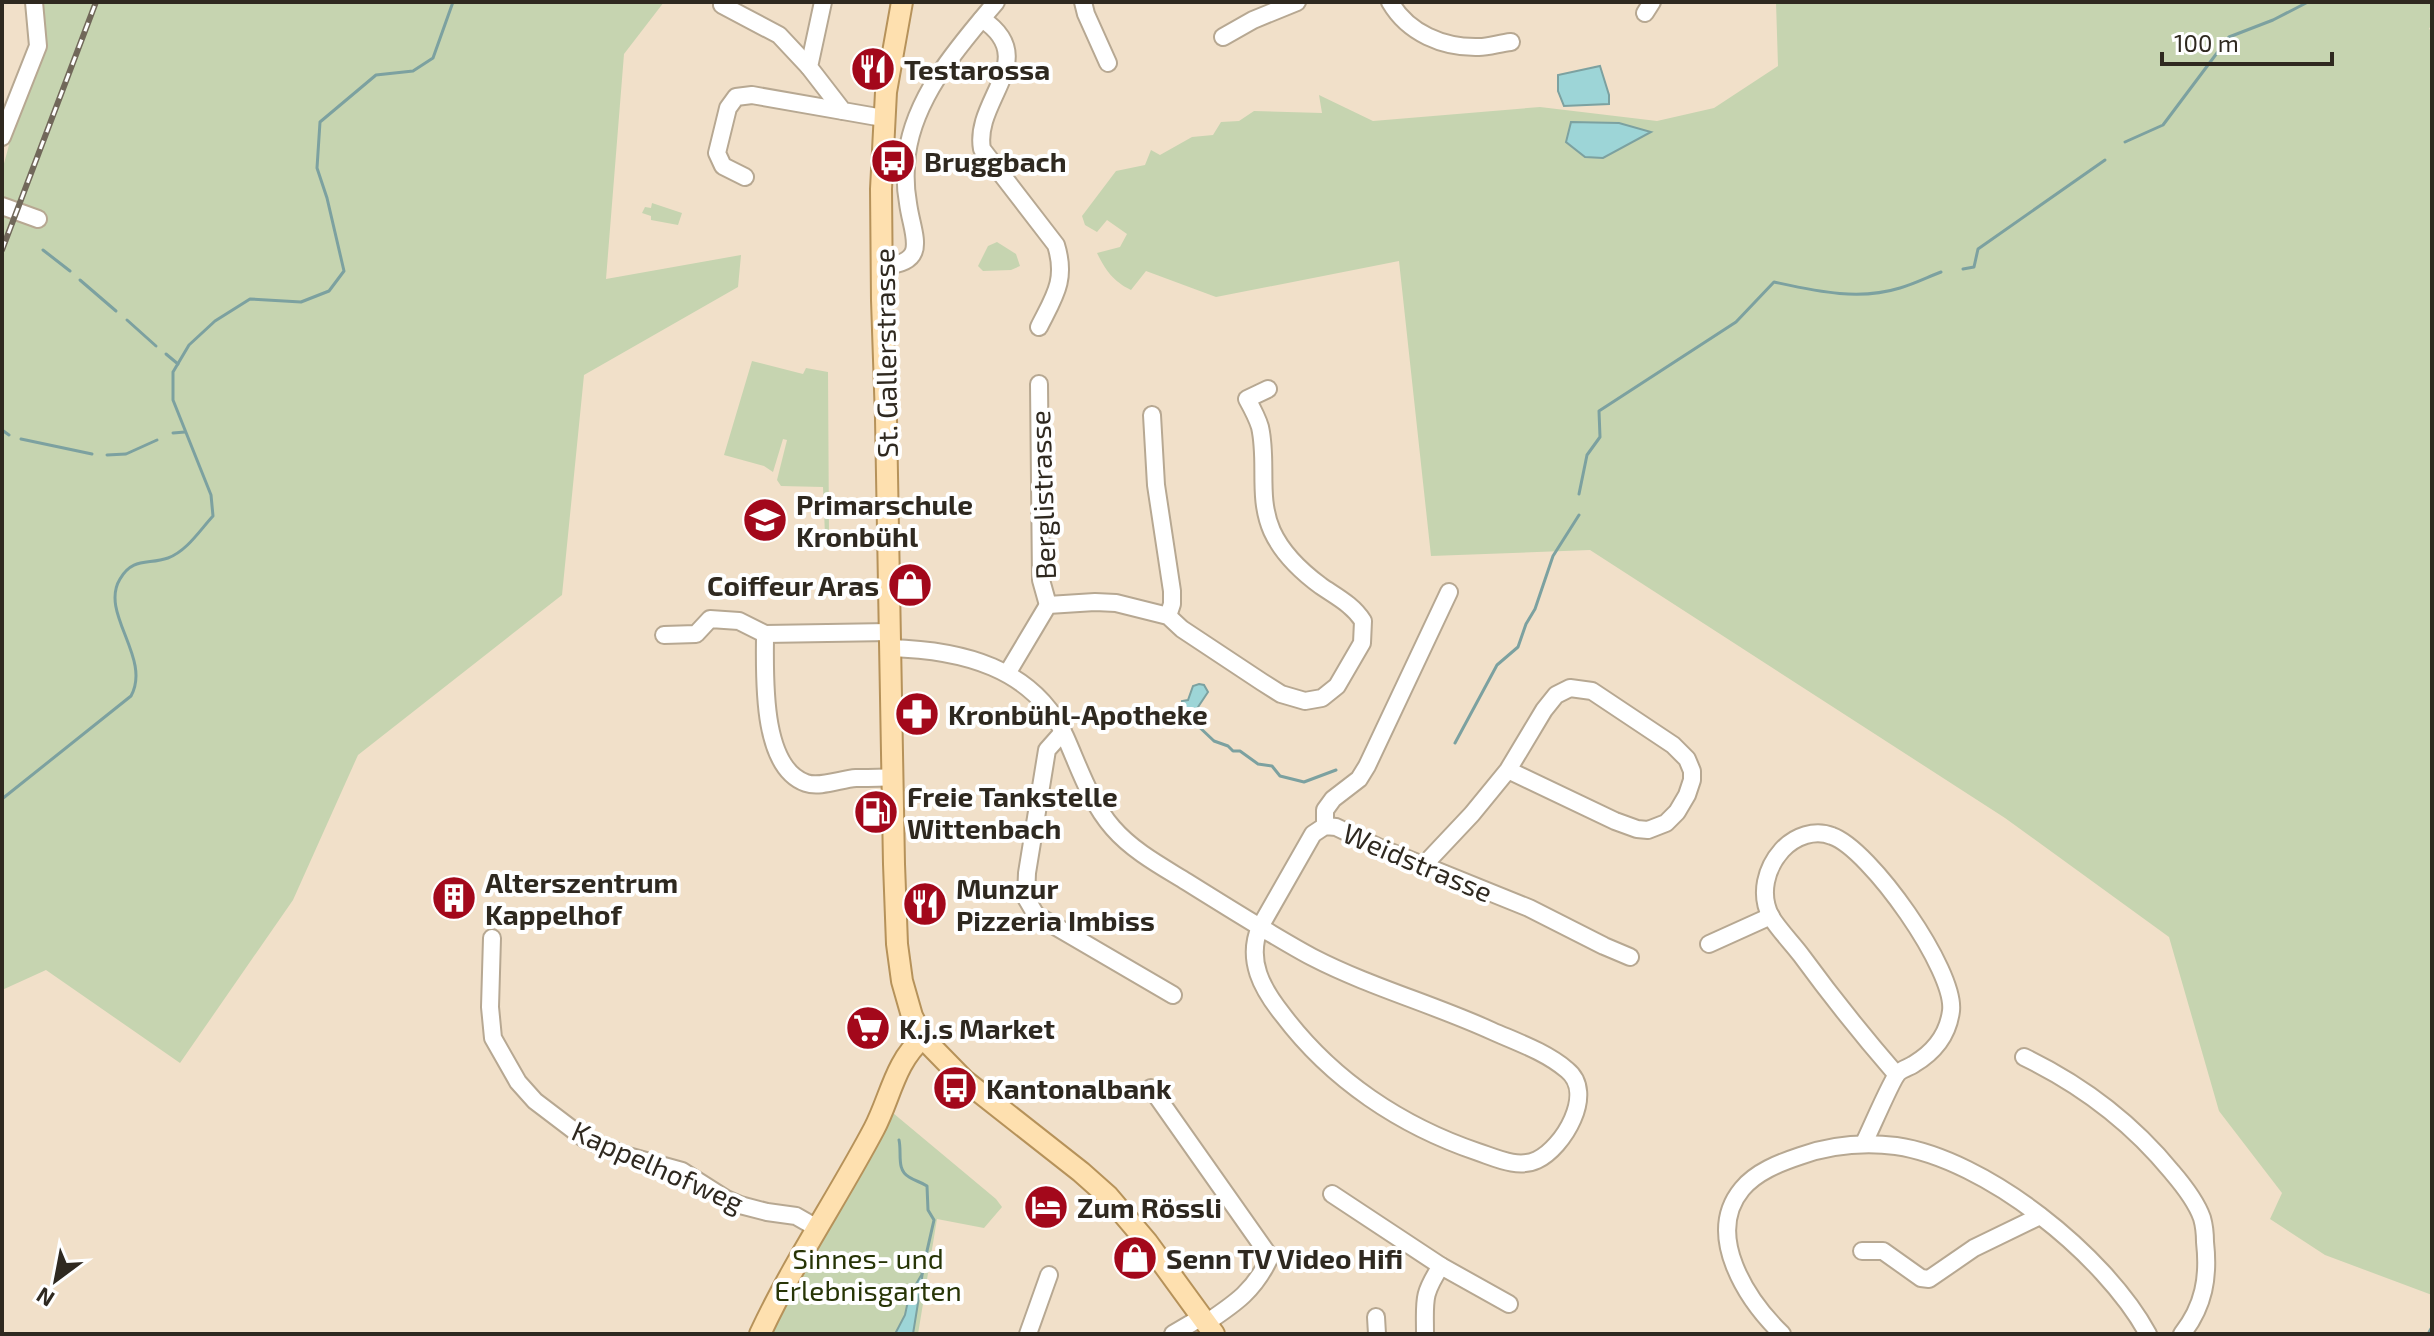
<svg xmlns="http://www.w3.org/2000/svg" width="2434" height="1336" font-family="'Exo 2',sans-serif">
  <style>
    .green { fill: #c6d4b0 }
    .water { fill: #9dd5d7; stroke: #7ca1a0; stroke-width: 2 }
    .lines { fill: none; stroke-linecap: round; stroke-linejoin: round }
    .stream { stroke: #7ca1a0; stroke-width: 3 }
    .minor-casing { stroke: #b7a892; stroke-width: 20 }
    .major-casing { stroke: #b6925a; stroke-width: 24 }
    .minor { stroke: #fff; stroke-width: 16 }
    .major { stroke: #fee0af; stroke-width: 20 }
    .rail-casing { stroke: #71685a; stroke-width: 6 }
    .rail { stroke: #fff; stroke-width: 3; stroke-dasharray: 9; stroke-linecap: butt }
    .labels { text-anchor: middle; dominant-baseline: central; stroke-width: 8; stroke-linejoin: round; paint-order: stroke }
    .poi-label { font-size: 28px; font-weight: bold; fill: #2f2920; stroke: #fff; text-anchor: start }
    .street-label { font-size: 28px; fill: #2f2920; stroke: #fff }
    .park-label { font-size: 28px; fill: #273506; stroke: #fff }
  </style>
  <rect width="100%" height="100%" fill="#f1e0c9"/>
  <g class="green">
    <polygon points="37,2 664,2 624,54 606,279 741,255 738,287 584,375 562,595 358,755 293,900 180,1063 46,970 2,990 2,171 37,41"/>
    <path d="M1776 2H2432V27L2429 28 2432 35V1295L2325 1255 2270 1219 2282 1193 2219 1111 2169 937 2005 818 1590 550 1431 556 1399 261 1216 297 1146 271 1131 290C1113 281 1106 271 1097 253L1120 247 1127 234 1107 220 1097 232 1085 225 1082 216 1116 171 1145 165 1151 150 1160 155 1192 137 1213 135 1221 122 1239 121 1254 111 1322 113 1319 95 1373 121 1540 107 1657 121 1714 108 1778 66Z"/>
    <polygon points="652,203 682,213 678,225 651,220 651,216 642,213 645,207 651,208"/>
    <polygon points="997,242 1016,254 1020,266 1011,270 983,271 978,266 988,246"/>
    <polygon points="752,361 803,374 806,368 828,372 829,535 825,535 823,487 781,486 777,480 787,440 783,439 773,472 764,466 724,455"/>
    <polygon points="893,1113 996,1199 1002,1207 984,1228 937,1219 918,1334 766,1334"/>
  </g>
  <g class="water">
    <polygon points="1600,66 1609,95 1609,104 1564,106 1558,91 1558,75"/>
    <polygon points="1571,122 1619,123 1651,132 1603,158 1585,157 1566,142"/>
    <polygon points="1199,684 1204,685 1208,692 1196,710 1188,711 1182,706 1182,701 1188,700 1193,686"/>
    <polygon points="923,1272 913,1334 895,1334 905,1315 909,1296"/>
  </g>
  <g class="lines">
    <g class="stream">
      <polyline points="2125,142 2163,125 2229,37 2273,20 2308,2"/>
      <polyline points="43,250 70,271"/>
      <polyline points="1963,269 1974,267 1978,249 2105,160"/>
      <polyline points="80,280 116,311"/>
      <polyline points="127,320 156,346"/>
      <polyline points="166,354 178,364"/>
      <polyline points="2,430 9,435"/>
      <polyline points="173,433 185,432"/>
      <polyline points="21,439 92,454"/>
      <polyline points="107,455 126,454 157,440"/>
      <path d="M1579 494 1587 455 1600 437 1599 411 1736 322 1774 282C1816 291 1858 301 1900 288 1914 284 1928 277 1941 272"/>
      <polyline points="1193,709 1195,723 1214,741 1228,746 1233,751 1240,751 1258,764 1272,766 1280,776 1304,782 1336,770"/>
      <polyline points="1455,743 1497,665 1518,647 1526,624 1535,609 1553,556 1579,515"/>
      <path d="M2 799 131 696C152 658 99 613 120 579 133 557 148 565 168 558 187 551 200 530 213 516L211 495 173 400V372L189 345 215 321 250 299 301 302 329 291 344 271 327 198 317 168 320 122 376 75 413 71 433 58 453 2"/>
      <path d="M899 1140C902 1153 896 1170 909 1177 915 1181 921 1182 927 1186L928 1210 934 1220 922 1273"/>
      <polyline points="2428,1334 2432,1327"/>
    </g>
    <g class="minor-casing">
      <g id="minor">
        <polyline points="823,2 809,67 843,111 883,118"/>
        <polyline points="1083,2 1086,14 1108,63"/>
        <path d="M1390 2C1408 33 1443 48 1479 47 1489 47 1500 43 1511 42"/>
        <polyline points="722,5 779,35 809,67"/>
        <polyline points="1645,13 1652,2"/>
        <path d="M982 19C1042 59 973 100 982 149L1056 245C1067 280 1054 297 1039 327"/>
        <polyline points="1223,37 1253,20 1297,2"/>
        <polyline points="2,137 38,46 34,2"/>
        <polyline points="745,177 723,166 717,153 728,108 736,97 752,95 843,111"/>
        <polyline points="2,206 38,219"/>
        <path d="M883 266C931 263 912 235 908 203 905 187 905 171 907 154 915 95 959 46 996 2"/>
        <polyline points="1039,384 1041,580 1048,605"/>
        <polyline points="1152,415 1156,485 1172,591 1172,604 1168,616"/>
        <path d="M765 634C765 673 760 767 806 783 820 788 841 779 856 778 868 778 881 778 893 777"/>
        <polyline points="664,635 696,634 710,619 739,621 765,634 890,632"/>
        <path d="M890 648C961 650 1033 667 1065 736 1079 767 1090 802 1113 828 1133 851 1161 866 1187 882 1211 897 1235 912 1260 927L1313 834 1325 826 1336 827 1378 847 1529 908 1604 946 1630 957"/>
        <path d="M1008 672 1048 605 1095 602 1116 603 1168 616 1182 629 1262 682 1281 694 1305 701 1322 698 1337 686 1362 643 1363 621C1353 605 1337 597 1321 586 1302 572 1282 553 1272 531 1257 497 1268 462 1260 427 1257 417 1252 408 1247 399L1268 389"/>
        <polyline points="1063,732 1047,750 1027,873 1026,898 1036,915 1173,995"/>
        <polyline points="1325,826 1325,810 1333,799 1359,779 1367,766 1449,592"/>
        <polyline points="1424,865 1472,814 1508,770 1544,710 1556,695 1570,688 1592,691 1673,745 1687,759 1692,771 1692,780 1687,795 1677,812 1666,823 1648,830 1637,829 1615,821 1508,770"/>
        <path d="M1260 927C1277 937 1295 948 1312 957 1370 987 1433 1004 1492 1031 1517 1042 1546 1052 1567 1070 1596 1093 1563 1148 1537 1160 1518 1169 1496 1158 1478 1152 1401 1126 1332 1080 1283 1015 1262 989 1246 960 1260 927Z"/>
        <polyline points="492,938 490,1007 493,1038 518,1082 535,1101 585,1139 624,1155 682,1171 726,1199 740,1205 767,1212 796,1216 817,1228"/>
        <polyline points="1709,944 1771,916"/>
        <path d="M2024 1057C2082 1085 2132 1123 2172 1172 2184 1186 2196 1201 2202 1218 2204 1225 2205 1235 2205 1242 2209 1277 2204 1306 2182 1334"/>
        <path d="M1151 1088 1270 1257C1255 1290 1236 1303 1206 1323"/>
        <path d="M1864 1143C1870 1131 1892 1079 1898 1073 1902 1069 1910 1067 1914 1064 1934 1052 1948 1034 1951 1011 1956 971 1870 849 1832 836 1815 829 1795 836 1782 850 1766 868 1759 894 1771 917 1779 930 1792 943 1801 955 1831 996 1863 1036 1896 1074"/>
        <polyline points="1332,1194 1441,1266 1509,1304"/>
        <polyline points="1862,1251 1883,1251 1921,1278 1929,1279 1974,1248 2040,1216"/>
        <polyline points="1376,1317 1377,1334"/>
        <polyline points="1028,1334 1049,1275"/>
        <polyline points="1173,1334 1202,1317"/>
        <path d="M1425 1334C1425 1300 1422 1295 1441 1266"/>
        <path d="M1782 1334C1747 1300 1704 1235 1742 1189 1756 1172 1779 1163 1800 1156 1831 1145 1862 1142 1896 1146 1986 1159 2105 1255 2148 1334"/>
      </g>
    </g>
    <g class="major-casing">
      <g id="major">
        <polyline points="902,2 886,92 881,189 882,300 886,419 894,864 897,944 902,981 912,1016 923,1038 964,1080 1081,1172 1108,1196 1147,1242 1214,1334"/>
        <path d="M760 1334C793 1263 837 1199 874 1129 890 1099 895 1061 923 1038"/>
      </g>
    </g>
    <use href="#minor" class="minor"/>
    <use href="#major" class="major"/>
    <g class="rail-casing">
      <polyline id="rail" points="2,250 96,2"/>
    </g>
    <use href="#rail" class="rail"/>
  </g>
  <defs>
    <g id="restaurant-disc" transform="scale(2.3)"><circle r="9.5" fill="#a3081b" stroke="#fff"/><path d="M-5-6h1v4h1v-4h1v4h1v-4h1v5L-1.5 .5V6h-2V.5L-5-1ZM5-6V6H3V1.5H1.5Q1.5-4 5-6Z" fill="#fff"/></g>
    <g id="bus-disc" transform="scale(2.3)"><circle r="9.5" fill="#a3081b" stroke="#fff"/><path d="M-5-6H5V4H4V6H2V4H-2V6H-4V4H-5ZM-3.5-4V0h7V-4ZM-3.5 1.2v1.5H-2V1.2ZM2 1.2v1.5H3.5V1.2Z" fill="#fff"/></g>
    <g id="school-disc" transform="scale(2.3)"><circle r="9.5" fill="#a3081b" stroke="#fff"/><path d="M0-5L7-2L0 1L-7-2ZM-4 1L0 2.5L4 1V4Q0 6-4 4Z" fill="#fff"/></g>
    <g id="shop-disc" transform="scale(2.3)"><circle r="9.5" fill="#a3081b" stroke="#fff"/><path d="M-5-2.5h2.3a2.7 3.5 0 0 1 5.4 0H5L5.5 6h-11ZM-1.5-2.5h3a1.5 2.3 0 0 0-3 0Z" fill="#fff"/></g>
    <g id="pharmacy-disc" transform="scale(2.3)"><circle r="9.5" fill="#a3081b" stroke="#fff"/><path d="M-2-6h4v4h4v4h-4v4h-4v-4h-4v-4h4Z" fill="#fff"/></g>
    <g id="fuel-disc" transform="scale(2.3)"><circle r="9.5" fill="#a3081b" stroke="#fff"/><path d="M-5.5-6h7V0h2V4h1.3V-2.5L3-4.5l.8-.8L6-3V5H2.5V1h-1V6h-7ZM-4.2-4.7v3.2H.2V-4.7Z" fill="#fff"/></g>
    <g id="building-disc" transform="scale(2.3)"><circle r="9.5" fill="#a3081b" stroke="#fff"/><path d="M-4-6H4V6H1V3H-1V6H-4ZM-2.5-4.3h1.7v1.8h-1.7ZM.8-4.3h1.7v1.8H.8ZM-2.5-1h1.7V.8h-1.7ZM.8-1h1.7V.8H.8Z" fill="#fff"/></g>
    <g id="supermarket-disc" transform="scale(2.3)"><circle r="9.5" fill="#a3081b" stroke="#fff"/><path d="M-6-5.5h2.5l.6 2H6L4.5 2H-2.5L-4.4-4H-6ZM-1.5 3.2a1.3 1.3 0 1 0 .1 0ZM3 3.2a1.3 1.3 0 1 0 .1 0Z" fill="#fff"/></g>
    <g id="hotel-disc" transform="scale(2.3)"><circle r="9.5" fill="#a3081b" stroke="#fff"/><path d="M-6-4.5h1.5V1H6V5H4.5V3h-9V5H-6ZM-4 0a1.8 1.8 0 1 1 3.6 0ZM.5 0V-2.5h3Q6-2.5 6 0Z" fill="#fff"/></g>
  </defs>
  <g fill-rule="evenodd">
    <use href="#restaurant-disc" x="873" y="69"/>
    <use href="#bus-disc" x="893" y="161"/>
    <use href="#school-disc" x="765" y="520"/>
    <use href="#shop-disc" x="910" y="585"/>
    <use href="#pharmacy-disc" x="917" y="714"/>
    <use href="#fuel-disc" x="876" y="812"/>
    <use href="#building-disc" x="454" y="898"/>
    <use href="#restaurant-disc" x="925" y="904"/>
    <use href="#supermarket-disc" x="868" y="1028"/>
    <use href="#bus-disc" x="955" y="1088"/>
    <use href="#hotel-disc" x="1046" y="1207"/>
    <use href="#shop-disc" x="1135" y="1258"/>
  </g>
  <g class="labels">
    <g class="poi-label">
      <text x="904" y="69">Testarossa</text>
      <text x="924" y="161">Bruggbach</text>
      <text x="796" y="504">Primarschule<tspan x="796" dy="32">Kronbühl</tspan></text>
      <text x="879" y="585" text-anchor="end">Coiffeur Aras</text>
      <text x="948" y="714">Kronbühl-Apotheke</text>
      <text x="907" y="796">Freie Tankstelle<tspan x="907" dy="32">Wittenbach</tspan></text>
      <text x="485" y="882">Alterszentrum<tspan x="485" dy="32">Kappelhof</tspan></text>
      <text x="956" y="888">Munzur<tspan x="956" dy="32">Pizzeria Imbiss</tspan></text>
      <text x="899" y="1028">K.j.s Market</text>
      <text x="986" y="1088">Kantonalbank</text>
      <text x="1077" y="1207">Zum Rössli</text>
      <text x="1166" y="1258">Senn TV Video Hifi</text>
    </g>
    <g class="street-label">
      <text transform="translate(885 353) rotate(-91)">St. Gallerstrasse</text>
      <text transform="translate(1042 495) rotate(-92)">Berglistrasse</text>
      <text transform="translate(1418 862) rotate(23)">Weidstrasse</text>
      <text transform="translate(658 1166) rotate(24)">Kappelhofweg</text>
    </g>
    <g class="park-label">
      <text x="868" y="1258">Sinnes- und<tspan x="868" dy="32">Erlebnisgarten</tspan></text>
    </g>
  </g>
  <rect width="2434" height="1336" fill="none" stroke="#2f2920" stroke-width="8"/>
  <g transform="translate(56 1280) rotate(212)" stroke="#ffffff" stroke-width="6" paint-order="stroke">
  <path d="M0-6L14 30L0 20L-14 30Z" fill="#2f2920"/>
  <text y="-12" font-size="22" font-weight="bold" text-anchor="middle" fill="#2f2920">N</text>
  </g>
  <path d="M2162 52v12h170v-12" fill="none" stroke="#2f2920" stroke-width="4"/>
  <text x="2174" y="52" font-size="24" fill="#2f2920" stroke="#ffffff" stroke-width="6" paint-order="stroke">100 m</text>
</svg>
